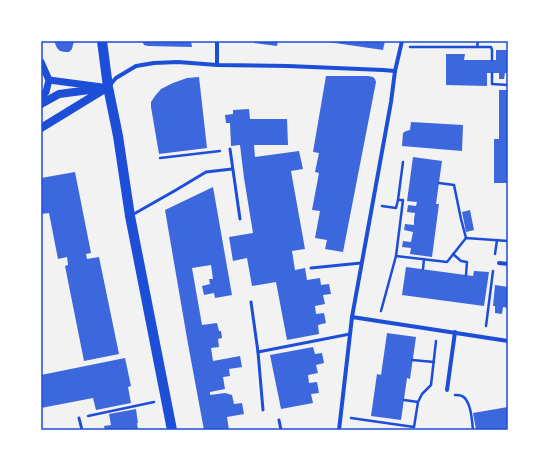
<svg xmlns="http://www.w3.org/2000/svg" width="549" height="471" font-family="Spectral,serif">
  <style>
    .building { fill: #3d67dc }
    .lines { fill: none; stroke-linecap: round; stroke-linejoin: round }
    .path { stroke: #1d4ed8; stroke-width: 2.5 }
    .service { stroke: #1d4ed8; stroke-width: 3 }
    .minor { stroke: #1d4ed8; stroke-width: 4 }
    .tertiary { stroke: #1d4ed8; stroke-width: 7 }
    .secondary { stroke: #1d4ed8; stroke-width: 8 }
    .primary { stroke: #1d4ed8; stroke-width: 10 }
    .neatline { fill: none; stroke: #1d4ed8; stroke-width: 1.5 }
  </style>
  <rect width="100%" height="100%" fill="#f2f2f2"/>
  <g class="building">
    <polygon points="54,41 74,41 72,49 69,52 65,52 60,51 57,48"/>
    <polygon points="142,41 191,41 192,47 148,46 144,45"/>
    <polygon points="255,41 278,41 277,46 254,43"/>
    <polygon points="328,41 385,41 383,50 328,42"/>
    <polygon points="496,50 508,50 508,73 505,73 504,79 499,79 499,73 487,73 487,86 446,85 446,54 465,54 464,60 496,60"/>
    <polygon points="326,76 368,76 373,77 375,79 376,82 343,252 325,249 327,240 315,238 320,211 312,210 319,173 315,172 319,153 313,152"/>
    <polygon points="199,77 207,148 159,154 151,107 151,102 155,96 161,89 173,83 187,78"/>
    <polygon points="499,90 508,90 508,183 494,183 494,139 499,139"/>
    <polygon points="249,109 250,119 287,119 288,145 254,145 255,157 299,151 303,169 291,171 305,249 292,251 295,270 305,268 307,280 320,278 321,285 329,284 331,294 323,295 325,304 315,306 316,314 324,313 326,323 318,325 319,334 287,340 276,282 252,286 247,258 233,261 229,237 253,233 244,178 240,145 231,146 230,123 226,123 225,115 233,114 233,110"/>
    <polygon points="411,122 463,125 462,151 402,146 403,133 406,131 410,130"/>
    <polygon points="413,157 442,161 436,204 439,204 432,257 410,254 411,248 402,247 403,241 411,242 413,232 404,230 405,224 414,225 414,219 415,213 407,212 408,205 416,206 417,202 407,201"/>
    <polygon points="75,172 91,253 86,254 87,259 99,257 119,354 84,361 65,266 68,265 67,257 58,259 49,213 41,214 41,178"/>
    <polygon points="213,187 232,295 215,298 214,293 204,295 202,286 210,284 209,279 213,279 211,265 192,268 202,325 217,323 219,331 221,331 222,338 218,339 219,347 211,348 213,361 240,356 242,367 229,369 230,376 223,377 225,389 210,392 210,395 225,393 232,395 234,404 242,403 244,414 227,417 229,430 204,430 188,344 165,210"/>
    <polygon points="470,210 474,230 466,232 462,212"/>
    <polygon points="406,267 473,276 474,271 489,272 484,306 402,295"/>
    <polygon points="495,285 508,287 508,308 503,307 502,314 495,313 495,306 493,306"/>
    <polygon points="387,333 416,337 410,379 407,378 401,420 371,416 377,374 381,375"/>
    <polygon points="313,347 315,354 322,353 324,363 316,365 318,373 308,375 309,383 317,382 319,393 311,394 313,403 281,409 270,355"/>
    <polygon points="125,358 131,386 128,387 131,403 96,410 93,398 41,408 41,375"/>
    <polygon points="508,407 508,430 476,430 473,413"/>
    <polygon points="136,409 138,423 137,423 138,430 105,430 104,426 111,425 109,414"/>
  </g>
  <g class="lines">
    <g class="path">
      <polyline points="410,47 491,47 492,50 492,60"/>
      <polyline points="477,47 478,41"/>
      <polyline points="492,73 492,84 508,85"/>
      <polyline points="160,158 220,151"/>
      <polyline points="439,183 454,185 461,219 466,238"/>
      <polyline points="382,206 396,208 398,200"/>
      <polyline points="453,254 461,261 467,262 466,275"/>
      <polyline points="495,254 497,240"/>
      <polyline points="396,256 403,200 398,200 403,162"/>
      <polyline points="423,269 424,259"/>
      <polyline points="381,311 396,256 447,262 466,238 508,241"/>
      <polyline points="486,326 493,271"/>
      <polyline points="412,360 434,362"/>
      <path d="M455 395C458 395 460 395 462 396 471 400 472 421 473 430"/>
      <polyline points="404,400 418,402"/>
      <polyline points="88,416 154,402"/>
      <polyline points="351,418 414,427 418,402 422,394 431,385 436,341"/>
    </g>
    <g class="service">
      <polyline points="230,149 240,219"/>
      <polyline points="132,215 176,190 206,172 232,169"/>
      <polyline points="311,268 361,263"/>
      <polyline points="251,302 258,352 263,410"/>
      <polyline points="258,352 350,334"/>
      <polyline points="79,418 82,430"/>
      <polyline points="279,420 281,430"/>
    </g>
    <g class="minor">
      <polyline points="217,41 217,65"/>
      <polyline points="109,86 116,78 136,66 154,63 178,62 217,65 288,66 383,70 395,71"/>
      <polyline points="499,263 508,264"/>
      <polyline points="352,317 508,341"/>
      <polyline points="447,390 455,332"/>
      <polyline points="339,430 352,317 391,102 395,71 402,41"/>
    </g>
    <g class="tertiary">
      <polyline points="41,62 49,80 46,92 41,98"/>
      <polyline points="49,80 102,87"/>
    </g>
    <g class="secondary">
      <polyline points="41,104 59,94 105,88"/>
      <polyline points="41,128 108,87"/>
    </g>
    <polyline class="primary" points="102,41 108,87 118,136 130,216 172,430"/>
  </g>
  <rect width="549" height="471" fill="none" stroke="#ffffff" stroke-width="84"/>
  <rect x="42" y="42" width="465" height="387" class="neatline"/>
</svg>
